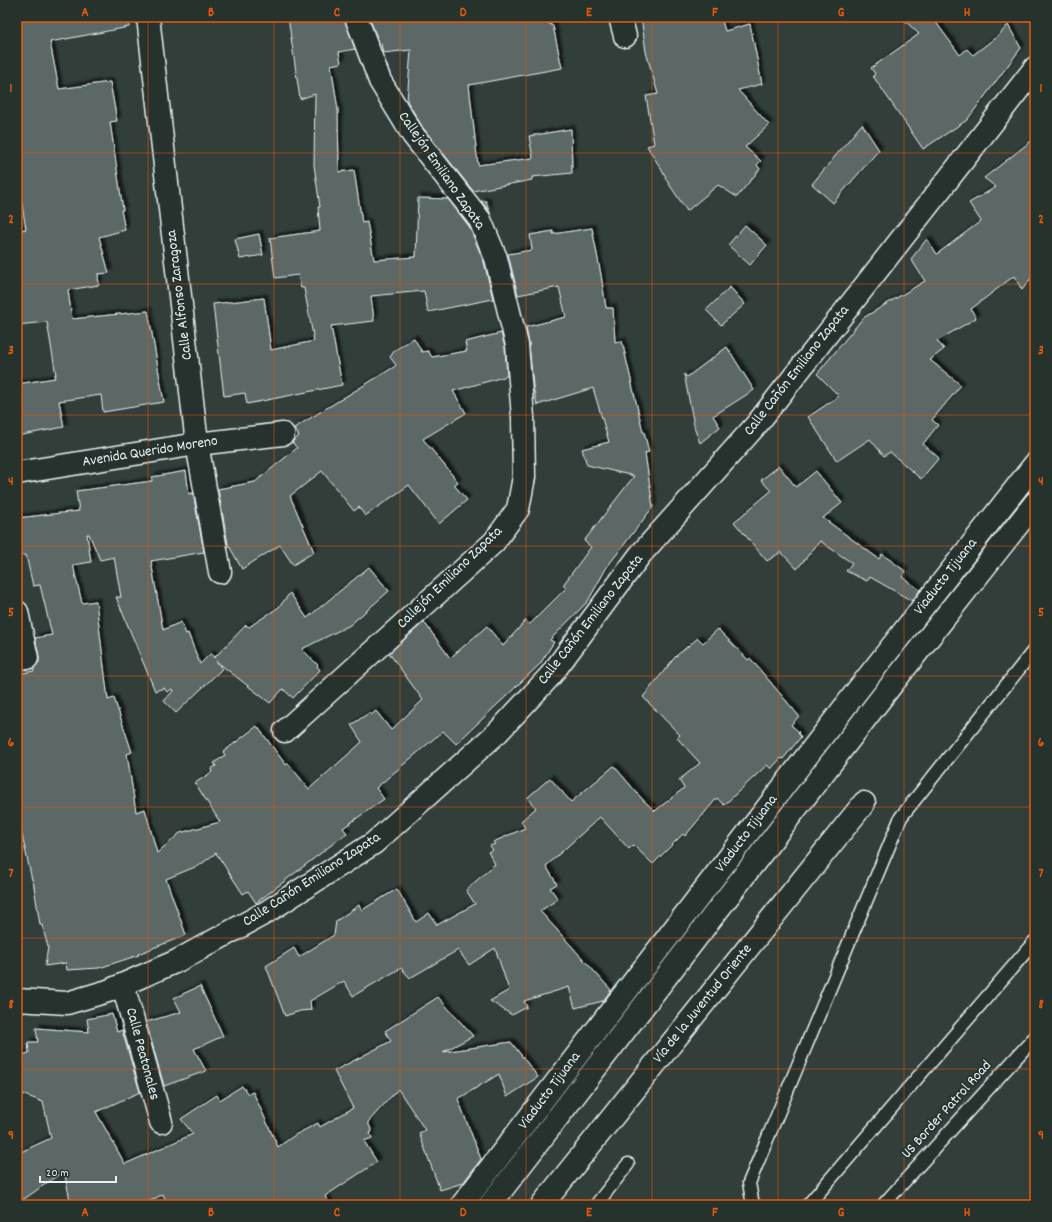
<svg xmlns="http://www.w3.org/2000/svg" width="1052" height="1222" font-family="Dekko,sans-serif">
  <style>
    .building { fill: #5c6865; stroke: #e8f1f8; filter: url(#shadow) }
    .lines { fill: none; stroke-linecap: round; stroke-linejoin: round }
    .lane-casing { stroke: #e8f1f8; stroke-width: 15 }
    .street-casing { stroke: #e8f1f8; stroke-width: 25 }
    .secondary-casing { stroke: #e8f1f8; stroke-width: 25 }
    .highway-casing { stroke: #e8f1f8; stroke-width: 25 }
    .lane { stroke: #26332d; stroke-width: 12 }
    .street { stroke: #26332d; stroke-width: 22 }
    .secondary { stroke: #26332d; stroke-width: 22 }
    .highway { stroke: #26332d; stroke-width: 22 }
    .grid { fill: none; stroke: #e8590c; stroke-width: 1; stroke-opacity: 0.55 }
    .labels { text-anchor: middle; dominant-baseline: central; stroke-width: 3.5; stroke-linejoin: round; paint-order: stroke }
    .street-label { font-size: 15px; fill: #e8f1f8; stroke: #26332d }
    .neatline { fill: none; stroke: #e8590c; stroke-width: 1.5 }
    .grid-label { font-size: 13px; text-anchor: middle; font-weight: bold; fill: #e8590c }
  </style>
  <defs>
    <filter id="shadow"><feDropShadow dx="3.5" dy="-3.5" stdDeviation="1" flood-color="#0009"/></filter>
  </defs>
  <rect width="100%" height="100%" fill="#323e39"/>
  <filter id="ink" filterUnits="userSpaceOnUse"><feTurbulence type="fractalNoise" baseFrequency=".025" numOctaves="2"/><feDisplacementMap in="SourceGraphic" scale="8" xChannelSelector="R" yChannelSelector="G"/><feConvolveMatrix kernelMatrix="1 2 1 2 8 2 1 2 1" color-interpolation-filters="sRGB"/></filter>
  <g filter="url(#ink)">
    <g class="building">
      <polygon points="17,17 128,17 129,27 50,42 59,89 110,82 117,121 110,122 123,210 121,210 125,230 99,237 109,273 98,274 99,285 68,290 72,319 148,311 164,402 103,412 101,395 59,401 64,427 17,436 17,384 55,378 54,375 56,375 47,322 17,325 17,230 26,229 17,175"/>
      <polygon points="288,17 344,17 355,49 339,52 341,63 331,65 338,110 339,172 354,170 362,223 367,222 374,260 416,257 418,198 448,199 469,226 484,262 493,299 428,312 424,291 371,296 374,321 331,326 342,385 247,404 245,393 224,396 213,304 264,298 271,350 314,341 304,288 301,288 298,275 275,278 270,238 320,231 318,207 320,207 314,165 315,94 300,99"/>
      <polygon points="369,17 545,17 547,22 553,26 562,68 469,85 478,165 533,158 529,136 571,129 572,173 532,177 532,180 473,191 423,128 407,101 411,50 383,53 381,43 379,43"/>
      <polygon points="641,17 721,17 725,31 750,24 762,84 738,90 769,125 745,147 761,161 757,165 760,169 737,197 718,185 687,211 665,178 666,177 647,146 654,144 646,96 658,94 646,52"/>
      <polygon points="901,17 932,17 960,55 967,49 973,55 999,35 1008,25 1021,48 967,120 923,149 873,76 875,74 871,68 919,34"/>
      <polygon points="862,124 879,150 833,203 812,184"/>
      <polygon points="1035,138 1035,273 1022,290 1014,276 971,309 976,318 937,341 944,349 930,360 961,385 932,420 938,425 923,444 939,458 921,479 890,452 884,456 870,439 837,461 808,417 839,396 817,374 863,318 925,281 911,259 927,239 937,254 981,221 969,203 996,187 984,178"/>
      <polygon points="481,201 486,201 490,213 490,212"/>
      <polygon points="745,225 767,245 750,265 728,245"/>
      <polygon points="592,228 601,275 606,308 613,308 615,342 622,341 643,432 644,432 649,452 645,453 653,507 607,567 588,601 550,640 554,642 540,664 456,744 443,731 376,788 384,799 343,828 347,833 256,903 248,891 243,894 216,853 200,865 166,879 186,935 138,954 139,955 99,968 67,970 66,963 45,966 48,947 42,925 40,925 33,880 32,880 17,813 17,674 34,671 34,668 39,662 39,656 35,638 52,635 40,585 33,586 26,555 17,556 17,518 79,511 76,491 152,481 152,477 186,471 189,494 193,493 204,552 151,561 163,630 181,622 186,634 188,633 200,664 211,653 214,658 246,625 249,627 279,607 290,593 307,618 369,567 389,591 350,625 302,649 318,665 317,666 320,670 293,698 283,689 270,703 216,661 222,669 176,713 164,701 173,691 172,689 167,692 164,688 155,691 116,597 121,597 114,557 100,560 89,534 87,534 91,562 73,565 82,603 96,601 108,700 114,698 132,752 127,754 136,812 145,809 157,853 180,833 220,822 195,783 212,772 211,769 216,766 214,763 225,755 223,752 257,726 286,765 288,763 309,789 362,742 351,725 369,713 371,715 376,711 391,730 423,700 389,653 424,622 450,658 487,626 503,646 526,620 530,624 566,588 563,585 591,547 584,541 634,476 587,465 582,449 609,442 593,388 537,405 533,386 529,344 526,327 566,317 559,287 518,295 508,254 532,250 530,235 553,231 553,234"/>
      <polygon points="259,234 263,255 240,259 235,239"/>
      <polygon points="730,287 745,304 721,325 706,310"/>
      <polygon points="501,333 505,347 507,376 453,391 466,413 423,439 458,482 454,485 467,500 439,524 409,485 365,516 359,507 354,511 322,471 290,496 314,552 293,565 280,545 242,569 228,544 218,489 255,482 297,448 292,442 299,436 294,428 394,367 396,365 390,357 395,350 414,338 422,352 428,351 432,357 467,351 465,342"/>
      <polygon points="727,347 754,390 713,416 720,427 700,443 695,430 684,374 687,377"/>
      <polygon points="779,466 796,487 816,471 842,503 823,518 879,559 882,554 905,571 902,577 920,590 912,601 870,577 867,581 846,571 852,563 820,541 797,569 781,552 767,561 734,522 771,491 761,480"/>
      <polygon points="718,629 748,660 750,658 799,716 791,725 799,732 798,733 801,737 783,759 781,758 771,769 767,765 724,805 717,798 685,836 683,834 653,864 633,845 629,849 600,817 546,866 557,884 550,888 558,899 540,911 611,990 603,1001 575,1008 569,987 524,1001 527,1007 512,1015 490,1001 509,990 495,948 469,965 458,950 410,978 401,968 353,996 344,981 310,1001 311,1010 300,1011 285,1016 266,966 294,948 299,957 334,935 336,921 359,905 362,910 397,889 416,922 429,913 437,925 475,904 466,890 495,864 488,852 493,850 490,846 495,844 493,842 525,828 521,821 536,808 527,798 550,778 571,802 614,766 643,800 655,811 684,788 679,780 700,763 677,738 680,735 643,697 676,656 698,638 703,643"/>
      <polygon points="200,986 223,1036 194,1049 206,1071 164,1086 146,1022 181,1012 174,998"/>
      <polygon points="438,997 473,1036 443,1052 511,1042 538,1077 507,1097 499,1074 458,1099 481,1159 463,1183 440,1190 419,1133 425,1130 398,1089 368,1122 372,1132 370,1133 372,1138 364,1141 377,1162 325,1196 330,1205 168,1205 163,1194 143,1205 71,1205 64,1171 17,1204 17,1157 23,1151 51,1138 43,1102 17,1092 17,1056 29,1053 28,1042 38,1042 36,1028 89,1032 87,1019 112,1014 117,1032 122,1030 140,1092 96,1112 125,1164 193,1134 181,1119 217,1095 220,1100 242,1086 248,1094 253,1092 278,1147 295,1135 318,1123 320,1127 353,1108 334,1071 391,1041 385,1031"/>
    </g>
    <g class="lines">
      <g class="lane-casing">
        <g id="lane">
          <polyline points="596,1205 628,1164"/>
          <polyline points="753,1205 749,1183 901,817 1035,649"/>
          <polyline points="808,1205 1035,941"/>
          <polyline points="883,1205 1035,1037"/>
        </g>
      </g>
      <g class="street-casing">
        <g id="street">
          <polyline points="148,17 197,444 220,572"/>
          <polyline points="620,17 625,36"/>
          <polyline points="17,473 197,444 283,434"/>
          <polyline points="17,612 27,658"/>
          <polyline points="285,731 494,542 518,509 524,477 523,417 517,345 496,258 480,220 413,135 380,81 356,17"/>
          <polyline points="123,985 161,1122"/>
          <polyline points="542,1205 864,803"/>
        </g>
      </g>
      <g class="secondary-casing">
        <polyline id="secondary" points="17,1000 67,1003 108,991 177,961 265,913 374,843 498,732 551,675 640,555 757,424 1035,68"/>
      </g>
      <g class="highway-casing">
        <g id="highway">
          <polyline points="462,1205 857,691 1035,464"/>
          <polyline points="490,1205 885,693 1035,503"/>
        </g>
      </g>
      <use href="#lane" class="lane"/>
      <use href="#street" class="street"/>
      <use href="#secondary" class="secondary"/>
      <use href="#highway" class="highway"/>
    </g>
  </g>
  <path class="grid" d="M148 17V1205M274 17V1205M400 17V1205M526 17V1205M652 17V1205M778 17V1205M904 17V1205M17 153H1035M17 284H1035M17 415H1035M17 546H1035M17 676H1035M17 807H1035M17 938H1035M17 1069H1035"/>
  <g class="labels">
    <g class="street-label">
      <text transform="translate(441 171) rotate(55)">Callejón Emiliano Zapata</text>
      <text transform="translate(180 295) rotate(-97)">Calle Alfonso Zaragoza</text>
      <text transform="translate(797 371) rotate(-52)">Calle Cañón Emiliano Zapata</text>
      <text transform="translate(150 452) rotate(-9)">Avenida Querido Moreno</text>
      <text transform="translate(946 577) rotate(-52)">Viaducto Tijuana</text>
      <text transform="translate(450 578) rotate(-44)">Callejón Emiliano Zapata</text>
      <text transform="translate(591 620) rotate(-52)">Calle Cañón Emiliano Zapata</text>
      <text transform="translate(747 834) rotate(-53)">Viaducto Tijuana</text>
      <text transform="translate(312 880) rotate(-33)">Calle Cañón Emiliano Zapata</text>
      <text transform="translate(703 1004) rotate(-51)">Vía de la Juventud Oriente</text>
      <text transform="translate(142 1054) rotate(75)">Calle Peatonales</text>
      <text transform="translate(550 1091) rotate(-53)">Viaducto Tijuana</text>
      <text transform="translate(947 1110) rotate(-48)">US Border Patrol Road</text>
    </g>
  </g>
  <rect width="1052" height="1222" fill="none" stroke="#26332d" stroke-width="44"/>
  <path d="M40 1176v6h76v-6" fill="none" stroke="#e8f1f8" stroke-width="2"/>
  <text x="46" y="1176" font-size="12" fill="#e8f1f8" stroke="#26332d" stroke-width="3" paint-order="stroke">20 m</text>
  <rect x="22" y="22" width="1008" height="1178" class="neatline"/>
  <g class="grid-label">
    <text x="85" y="16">A</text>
    <text x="211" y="16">B</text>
    <text x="337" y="16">C</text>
    <text x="463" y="16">D</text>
    <text x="589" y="16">E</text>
    <text x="715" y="16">F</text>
    <text x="841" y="16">G</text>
    <text x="967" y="16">H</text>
    <text x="11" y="92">1</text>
    <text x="1041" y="92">1</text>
    <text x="11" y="223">2</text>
    <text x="1041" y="223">2</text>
    <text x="11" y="354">3</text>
    <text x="1041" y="354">3</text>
    <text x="11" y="485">4</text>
    <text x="1041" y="485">4</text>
    <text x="11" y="616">5</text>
    <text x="1041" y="616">5</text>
    <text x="11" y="746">6</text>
    <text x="1041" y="746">6</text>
    <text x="11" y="877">7</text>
    <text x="1041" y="877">7</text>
    <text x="11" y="1008">8</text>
    <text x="1041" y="1008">8</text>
    <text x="11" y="1139">9</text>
    <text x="1041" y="1139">9</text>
    <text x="85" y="1216">A</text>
    <text x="211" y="1216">B</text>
    <text x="337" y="1216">C</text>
    <text x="463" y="1216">D</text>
    <text x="589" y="1216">E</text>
    <text x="715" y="1216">F</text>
    <text x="841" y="1216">G</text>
    <text x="967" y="1216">H</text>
  </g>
</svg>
